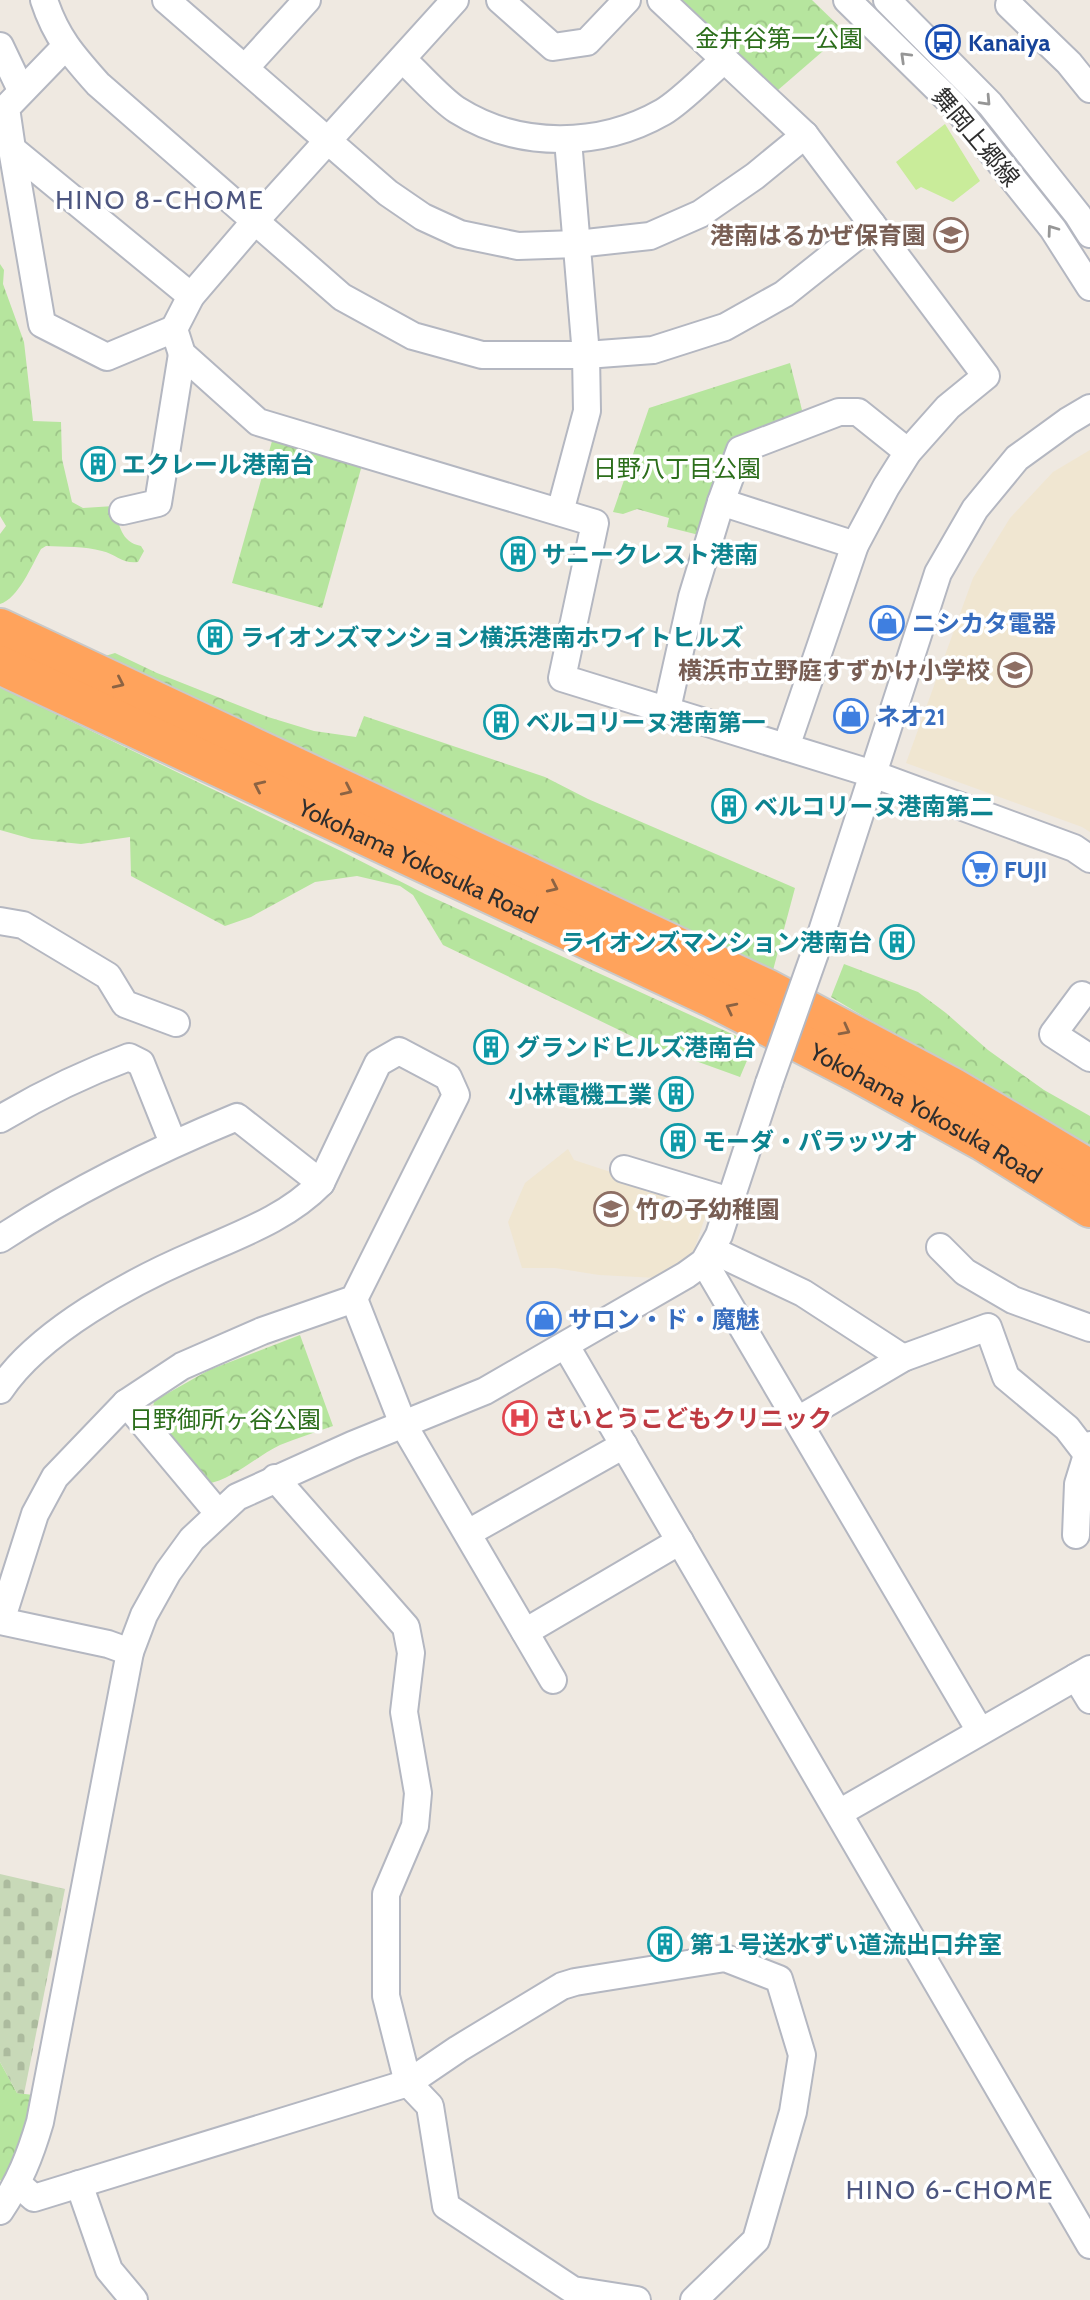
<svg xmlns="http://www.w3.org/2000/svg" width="1090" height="2300" font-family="Cabin,'Noto Sans JP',sans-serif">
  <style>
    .education { fill: #f0e6d1 }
    .forest { fill: url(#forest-crowns) }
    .cemetery { fill: url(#cemetery-stones) }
    .pitch { fill: #c9ec9a }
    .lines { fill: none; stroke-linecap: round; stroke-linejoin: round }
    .minor-casing { stroke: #b4b7c1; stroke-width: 30 }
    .highway-casing { stroke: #c9c9c9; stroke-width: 42 }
    .minor { stroke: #fff; stroke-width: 26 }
    .highway { stroke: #ffa35c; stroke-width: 38 }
    .minor-bridge-casing { stroke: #b4b7c1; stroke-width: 30; stroke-linecap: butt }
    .minor-bridge { stroke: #fff; stroke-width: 26 }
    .oneway { stroke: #969696 }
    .oneway2 { stroke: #8c6343 }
    .labels { text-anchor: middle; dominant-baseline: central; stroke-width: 7; stroke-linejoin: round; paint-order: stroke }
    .park-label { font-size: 24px; fill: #2c6e1b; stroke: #fff }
    .transit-label { font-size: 24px; font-weight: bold; fill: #164399; stroke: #fff; text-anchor: start }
    .street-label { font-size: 24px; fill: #2e2e2e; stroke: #fff }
    .education-label { font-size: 24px; font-weight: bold; fill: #785e54; stroke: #fff; text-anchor: end }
    .culture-label { font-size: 24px; font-weight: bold; fill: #0d838f; stroke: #fff; text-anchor: start }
    .shop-label { font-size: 24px; font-weight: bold; fill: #366cbe; stroke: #fff; text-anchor: start }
    .health-label { font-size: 24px; font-weight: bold; fill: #be3a42; stroke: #fff; text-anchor: start }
    .neighbourhood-label { font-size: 26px; letter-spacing: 2px; fill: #4d5680; stroke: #fff }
  </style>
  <defs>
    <pattern id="forest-crowns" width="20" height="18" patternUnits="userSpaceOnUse" patternTransform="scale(1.75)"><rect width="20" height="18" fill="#b6e59e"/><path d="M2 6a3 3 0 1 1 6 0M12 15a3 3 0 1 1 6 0" fill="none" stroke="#9dc588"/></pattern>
    <pattern id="cemetery-stones" width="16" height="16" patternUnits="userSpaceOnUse" patternTransform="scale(1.75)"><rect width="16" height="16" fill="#c8d9b8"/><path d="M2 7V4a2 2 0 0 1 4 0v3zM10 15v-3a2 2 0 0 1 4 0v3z" fill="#acbb9e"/></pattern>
  </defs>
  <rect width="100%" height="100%" fill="#efe9e1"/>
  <g class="education">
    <polygon points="1090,450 1090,832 1082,827 906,763 973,578 1010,518 1053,472"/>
    <polygon points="568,1149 574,1160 620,1175 712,1197 692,1256 680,1266 658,1278 599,1275 555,1268 522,1268 508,1222 525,1183"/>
  </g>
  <g class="forest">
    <polygon points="682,0 812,0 845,32 778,90"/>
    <path d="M0 264 4 270 3 284 24 342 33 421 61 422 62 459 72 502 83 508 114 506C119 523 120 542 141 546L144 551 138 562C122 564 116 554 102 551 85 546 64 547 46 546L41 549C32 565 18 599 0 604V534L6 526 0 516Z"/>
    <polygon points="790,363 804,418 742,438 703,536 667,527 669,518 637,509 623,514 613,512 649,408"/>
    <polygon points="272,441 362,465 322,608 232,583"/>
    <polygon points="115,653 157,673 268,717 314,731 356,737 364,716 545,777 588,799 795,888 768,989 92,660"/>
    <polygon points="0,687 341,851 425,894 754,1044 740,1077 646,1043 443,945 413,895 400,886 357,876 315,882 251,917 225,926 131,876 130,837 81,844 32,839 0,830"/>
    <polygon points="844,964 918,992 946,1013 988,1050 1044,1090 1090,1116 1090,1151 831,997"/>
    <path d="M300 1335 333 1426C316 1432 297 1438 280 1445 255 1457 233 1480 206 1484L152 1417 154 1401 209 1370Z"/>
    <polygon points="0,2062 17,2093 33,2095 28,2121 4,2183 0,2180"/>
  </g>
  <polygon class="cemetery" points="0,1874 65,1889 24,2094 17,2093 0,2062"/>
  <polygon class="pitch" points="945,124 980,181 953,202 921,187 916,190 896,162"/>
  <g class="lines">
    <g class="minor-casing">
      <g id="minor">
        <path d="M44 0C56 37 73 56 98 84L342 297 413 336 482 355H586L653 350 725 327 784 294 872 224 986 376 948 407 908 452 886 487 855 545 786 747"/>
        <polyline points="166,0 388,193 423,217 460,234 518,246 577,244 650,236 700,214 755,176 805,135"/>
        <polyline points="455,0 256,220 191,296 174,329 182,354 258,422 595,523 562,678 873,774 1074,848 1090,859"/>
        <polyline points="500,0 553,47 587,42 627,0"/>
        <polyline points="661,0 805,135 872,224"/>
        <polyline points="847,0 954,105 1053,229 1090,287"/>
        <polyline points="887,0 990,104 1078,215 1090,234"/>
        <polyline points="1009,5 1069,63 1090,89"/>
        <polyline points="0,46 21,90"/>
        <path d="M402 59C419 74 439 98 457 110 519 149 600 148 663 112 683 100 705 76 724 60"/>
        <polyline points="245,68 307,0"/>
        <polyline points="12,149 6,108 65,47"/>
        <polyline points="174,329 107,357 42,324 12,149 191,296"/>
        <polyline points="721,502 855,545"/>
        <polyline points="123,511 158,503 182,354"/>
        <polyline points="560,512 587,411 586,355 568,140"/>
        <polyline points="667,709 692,597 721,502 740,450 839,412 858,412 908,452"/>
        <polyline points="0,921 23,925 108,976 125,1004 176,1023"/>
        <polyline points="815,953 938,573 975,509 1017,458 1068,421 1090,408"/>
        <polyline points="1082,995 1053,1034 1090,1058"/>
        <path d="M0 1119C42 1094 83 1074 129 1057L141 1063 173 1143"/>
        <polyline points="624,1169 730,1201"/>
        <path d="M0 1239C75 1190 154 1151 237 1117L321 1183"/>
        <polyline points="940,1247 965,1272 1013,1300 1090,1328"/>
        <polyline points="712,1250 803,1293 903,1358"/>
        <polyline points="704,1262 980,1731"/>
        <polyline points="354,1299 403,1424 553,1680"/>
        <polyline points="566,1346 1090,2245"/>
        <path d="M0 1390C39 1331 133 1281 196 1254 241 1234 287 1218 321 1183L378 1063 399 1051 448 1077 456 1095 354 1299 262 1331 182 1366 126 1403 55 1477 35 1514 1 1621"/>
        <polyline points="126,1403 218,1513"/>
        <polyline points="798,1420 903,1358 988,1327 1006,1377 1067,1428 1087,1454"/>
        <polyline points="275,1478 406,1627 411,1653 404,1712 418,1793 415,1826 386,1894 386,1996 408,2083 430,2106 446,2206 573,2290 637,2300"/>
        <polyline points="468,1533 624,1445"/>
        <polyline points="1076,1535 1078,1484 1090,1445"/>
        <polyline points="0,1621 108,1644 130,1652"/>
        <polyline points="525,1632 680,1541"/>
        <polyline points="1076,1677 1090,1700"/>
        <polyline points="839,1813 1090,1669"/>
        <polyline points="18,2184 34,2198 408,2083 458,2049 562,1986 575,1982 725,1958 779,1979 802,2055 793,2112 756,2240 694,2300"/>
        <polyline points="79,2184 109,2270 134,2300"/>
        <path d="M0 2211C20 2181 30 2156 40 2122L130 1652 144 1615 168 1572 192 1539 237 1497 352 1445 485 1391 686 1275 704 1262 719 1235 769 1083"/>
      </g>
    </g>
    <g class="highway-casing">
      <g id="highway">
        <polyline points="0,628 768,989 954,1088 1090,1169"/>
        <path id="s1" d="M0 665 714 999 856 1072 982 1141 1090 1208"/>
      </g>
    </g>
    <use href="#minor" class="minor"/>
    <use href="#highway" class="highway"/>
    <g class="minor-bridge-casing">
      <polyline id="minor-bridge" points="769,1083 815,953"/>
    </g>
    <use href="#minor-bridge" class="minor-bridge"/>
  </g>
  <defs><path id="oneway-chevron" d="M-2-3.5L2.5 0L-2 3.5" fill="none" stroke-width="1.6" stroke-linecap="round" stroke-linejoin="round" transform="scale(1.75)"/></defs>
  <g class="oneway">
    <use href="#oneway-chevron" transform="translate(905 57) rotate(-136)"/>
    <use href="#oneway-chevron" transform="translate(986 101) rotate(47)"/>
    <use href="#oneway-chevron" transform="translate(1052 230) rotate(-126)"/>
  </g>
  <g class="oneway2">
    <use href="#oneway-chevron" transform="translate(119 683) rotate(25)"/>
    <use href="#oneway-chevron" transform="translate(259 786) rotate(-155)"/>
    <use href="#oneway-chevron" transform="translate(347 790) rotate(25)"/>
    <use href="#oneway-chevron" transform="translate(553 887) rotate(25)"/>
    <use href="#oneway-chevron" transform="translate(731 1008) rotate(-153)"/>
    <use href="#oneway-chevron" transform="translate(845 1030) rotate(28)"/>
  </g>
  <defs>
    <g id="bus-ring" transform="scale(1.75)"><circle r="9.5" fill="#fff" stroke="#1a4fb4" stroke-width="1.5"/><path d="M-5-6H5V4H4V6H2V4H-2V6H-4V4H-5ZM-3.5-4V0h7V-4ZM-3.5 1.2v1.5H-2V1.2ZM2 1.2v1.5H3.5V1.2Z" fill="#1a4fb4"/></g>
    <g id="school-ring" transform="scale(1.75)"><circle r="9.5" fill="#fff" stroke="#8d6e63" stroke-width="1.5"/><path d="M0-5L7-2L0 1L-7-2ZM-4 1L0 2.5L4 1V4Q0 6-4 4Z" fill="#8d6e63"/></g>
    <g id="building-ring" transform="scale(1.75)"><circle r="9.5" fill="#fff" stroke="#0f9aa8" stroke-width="1.5"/><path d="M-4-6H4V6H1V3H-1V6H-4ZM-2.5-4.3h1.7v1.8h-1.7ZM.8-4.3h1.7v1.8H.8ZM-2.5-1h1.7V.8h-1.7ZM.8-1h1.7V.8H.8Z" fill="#0f9aa8"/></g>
    <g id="shop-ring" transform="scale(1.75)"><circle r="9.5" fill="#fff" stroke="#3f7fe0" stroke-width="1.5"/><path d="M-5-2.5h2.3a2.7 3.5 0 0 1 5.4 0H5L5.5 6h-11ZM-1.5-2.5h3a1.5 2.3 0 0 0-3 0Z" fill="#3f7fe0"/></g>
    <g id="supermarket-ring" transform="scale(1.75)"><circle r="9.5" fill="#fff" stroke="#3f7fe0" stroke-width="1.5"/><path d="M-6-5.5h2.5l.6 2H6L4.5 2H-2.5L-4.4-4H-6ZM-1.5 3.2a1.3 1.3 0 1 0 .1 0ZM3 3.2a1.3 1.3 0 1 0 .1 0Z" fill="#3f7fe0"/></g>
    <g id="hospital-ring" transform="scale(1.75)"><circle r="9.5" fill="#fff" stroke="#e0444e" stroke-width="1.5"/><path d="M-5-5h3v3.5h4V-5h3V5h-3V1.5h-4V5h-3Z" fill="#e0444e"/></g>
  </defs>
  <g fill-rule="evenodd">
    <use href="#bus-ring" x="943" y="42"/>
    <use href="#school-ring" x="951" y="235"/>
    <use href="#building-ring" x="98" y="464"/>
    <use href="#building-ring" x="518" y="554"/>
    <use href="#shop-ring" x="887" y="623"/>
    <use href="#building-ring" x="215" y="637"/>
    <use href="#school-ring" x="1015" y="670"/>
    <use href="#shop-ring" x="851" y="716"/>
    <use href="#building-ring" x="501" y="722"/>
    <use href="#building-ring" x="729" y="806"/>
    <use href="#supermarket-ring" x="980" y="869"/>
    <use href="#building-ring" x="897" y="942"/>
    <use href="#building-ring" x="491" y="1047"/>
    <use href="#building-ring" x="676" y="1094"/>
    <use href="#building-ring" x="678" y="1141"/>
    <use href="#school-ring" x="611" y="1209"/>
    <use href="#shop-ring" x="544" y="1319"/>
    <use href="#hospital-ring" x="520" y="1418"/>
    <use href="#building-ring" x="665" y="1944"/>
  </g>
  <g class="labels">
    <g class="park-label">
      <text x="779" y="38">金井谷第一公園</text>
      <text x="677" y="468">日野八丁目公園</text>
      <text x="225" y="1419">日野御所ヶ谷公園</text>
    </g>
    <g class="transit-label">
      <text x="968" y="42">Kanaiya</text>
    </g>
    <g class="street-label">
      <text transform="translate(976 137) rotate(50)">舞岡上郷線</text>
      <text stroke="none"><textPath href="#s1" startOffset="462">Yokohama Yokosuka Road</textPath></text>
      <text stroke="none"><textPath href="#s1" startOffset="1029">Yokohama Yokosuka Road</textPath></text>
    </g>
    <g class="education-label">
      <text x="926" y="235">港南はるかぜ保育園</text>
      <text x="990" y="670">横浜市立野庭すずかけ小学校</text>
      <text x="636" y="1209" text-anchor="start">竹の子幼稚園</text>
    </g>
    <g class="culture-label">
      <text x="122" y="464">エクレール港南台</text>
      <text x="542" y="554">サニークレスト港南</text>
      <text x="240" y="637">ライオンズマンション横浜港南ホワイトヒルズ</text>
      <text x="526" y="722">ベルコリーヌ港南第一</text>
      <text x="754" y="806">ベルコリーヌ港南第二</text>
      <text x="872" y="942" text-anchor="end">ライオンズマンション港南台</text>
      <text x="516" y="1047">グランドヒルズ港南台</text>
      <text x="652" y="1094" text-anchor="end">小林電機工業</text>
      <text x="702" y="1141">モーダ・パラッツオ</text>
      <text x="690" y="1944">第１号送水ずい道流出口弁室</text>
    </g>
    <g class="shop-label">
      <text x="912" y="623">ニシカタ電器</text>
      <text x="876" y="716">ネオ21</text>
      <text x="1004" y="869">FUJI</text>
      <text x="568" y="1319">サロン・ド・魔魅</text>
    </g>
    <g class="health-label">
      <text x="544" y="1418">さいとうこどもクリニック</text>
    </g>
    <g class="neighbourhood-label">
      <text x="160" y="200">HINO 8-CHOME</text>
      <text x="950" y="2190">HINO 6-CHOME</text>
    </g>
  </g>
</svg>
